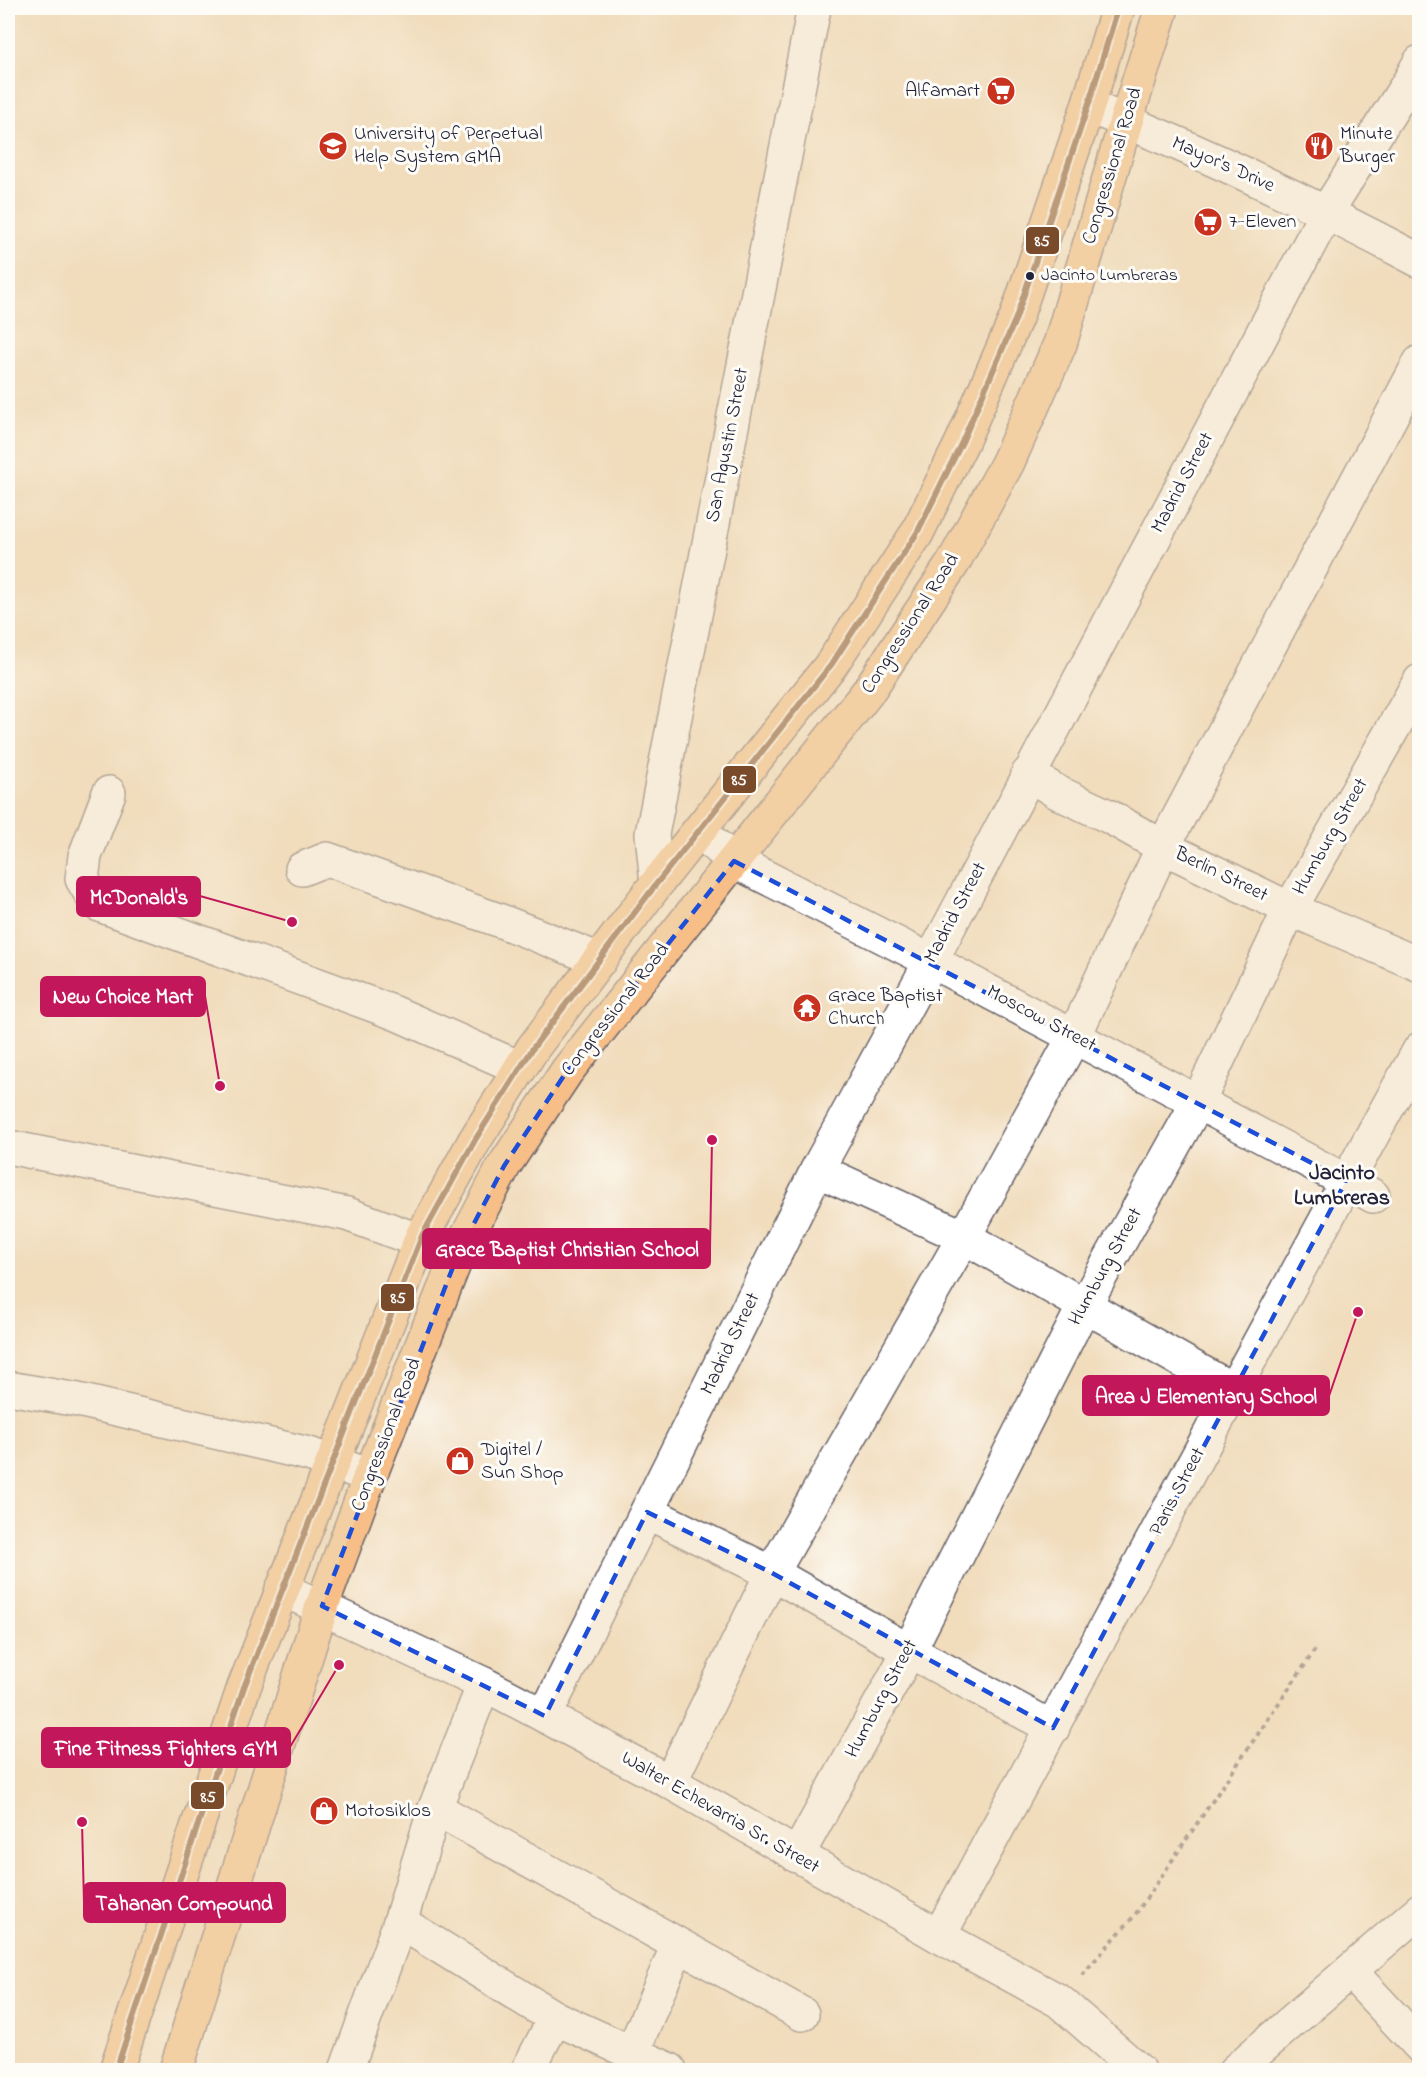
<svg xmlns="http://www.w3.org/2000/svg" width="1427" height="2078" font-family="'Indie Flower',sans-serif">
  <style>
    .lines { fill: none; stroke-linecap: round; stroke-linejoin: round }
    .minor-casing { stroke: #6a6368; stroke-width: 36 }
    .major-casing { stroke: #6a6368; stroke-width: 36 }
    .path { stroke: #6a6368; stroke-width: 4; stroke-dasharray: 4.5 4.5; stroke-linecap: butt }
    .minor { stroke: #fff; stroke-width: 33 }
    .major { stroke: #f7be88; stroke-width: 33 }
    .bus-1-casing { stroke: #fdfcf7; stroke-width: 10 }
    .bus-1 { stroke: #7a4b2a; stroke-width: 6 }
    .marked { fill: none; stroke: #1d4ed8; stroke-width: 4.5; stroke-dasharray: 12 8; stroke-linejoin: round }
    .bus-dot { fill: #22223b; stroke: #fdfcf7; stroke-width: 2 }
    .labels { text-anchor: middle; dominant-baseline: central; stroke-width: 6; stroke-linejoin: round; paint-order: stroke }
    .bus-label { font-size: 18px; fill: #22223b; stroke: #fdfcf7; text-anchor: start }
    .poi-label { font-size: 20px; fill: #22223b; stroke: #fdfcf7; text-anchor: start }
    .street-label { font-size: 20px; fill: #22223b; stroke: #fdfcf7 }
    .quarter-label { font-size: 22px; font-weight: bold; fill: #22223b; stroke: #fdfcf7 }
    .leader { fill: none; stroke: #c2185b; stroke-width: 2 }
    .callout-dot { fill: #c2185b; stroke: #fdfcf7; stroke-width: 2 }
    .callout { fill: #c2185b; stroke: #c2185b; stroke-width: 2 }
    .callout-label { font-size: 21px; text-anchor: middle; font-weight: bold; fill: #fff }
    .line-badge { stroke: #fdfcf7; stroke-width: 2 }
    .badge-label { font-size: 16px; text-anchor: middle; font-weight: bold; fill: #fff }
  </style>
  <rect width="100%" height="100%" fill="#fdfcf7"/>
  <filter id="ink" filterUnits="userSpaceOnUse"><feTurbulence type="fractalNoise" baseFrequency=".0167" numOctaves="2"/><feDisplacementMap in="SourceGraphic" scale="12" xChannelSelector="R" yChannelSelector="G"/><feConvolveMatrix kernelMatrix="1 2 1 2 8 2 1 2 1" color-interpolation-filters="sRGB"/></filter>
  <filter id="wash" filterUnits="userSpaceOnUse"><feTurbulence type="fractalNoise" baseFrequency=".008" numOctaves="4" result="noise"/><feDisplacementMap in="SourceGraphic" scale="24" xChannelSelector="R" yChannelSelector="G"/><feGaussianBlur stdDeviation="1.35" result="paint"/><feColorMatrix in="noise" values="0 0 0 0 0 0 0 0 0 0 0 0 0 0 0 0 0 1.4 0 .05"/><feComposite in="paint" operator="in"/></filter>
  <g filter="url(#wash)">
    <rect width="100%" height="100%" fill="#f1dcbc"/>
  </g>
  <g filter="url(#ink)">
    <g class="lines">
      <g class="minor-casing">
        <g id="minor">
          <path d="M1088 106C1201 151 1312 204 1420 261"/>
          <polyline points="1028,774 1057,792 1110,817 1163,847 1290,909 1420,965"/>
          <polyline points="109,793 85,856 82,879 97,904 395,1013 520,1068"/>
          <polyline points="699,831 734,861 931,961 1346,1181 1373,1196"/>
          <polyline points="302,869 327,859 501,921 600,960"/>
          <polyline points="657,883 652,834 814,8"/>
          <polyline points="8,1147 347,1214 420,1241"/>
          <polyline points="817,1170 964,1237 1233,1390"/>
          <polyline points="8,1388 78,1400 309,1454 370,1476"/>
          <polyline points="647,1512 772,1573 909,1651 1053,1728"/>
          <polyline points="282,1589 484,1684 545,1716 670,1782 939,1936 1059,2001 1138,2070"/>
          <polyline points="545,1716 817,1170 931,961 1327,211 1409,82 1420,62"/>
          <polyline points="670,1782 772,1573 964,1237 1074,1037 1163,847 1420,362"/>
          <polyline points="435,1808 802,2014"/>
          <polyline points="797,1856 909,1651 1084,1306 1198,1102 1290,909 1420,681"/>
          <polyline points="400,1922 555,2018 670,2070"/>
          <path d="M939 1936C1100 1641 1256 1343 1420 1049"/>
          <polyline points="1350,1971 1420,2046"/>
          <polyline points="632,2053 678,1945"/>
          <polyline points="346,2070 400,1922 435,1808 484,1684"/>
          <polyline points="528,2070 555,2018"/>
          <polyline points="1236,2070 1420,1910"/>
        </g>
      </g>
      <g class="major-casing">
        <g id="major">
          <polyline points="116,2070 244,1687 422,1236 475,1140 533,1048 657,883 831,665 917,533 962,442 1016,318 1088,106 1118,8"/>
          <polyline points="176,2070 322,1606 370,1476 458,1254 504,1166 567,1071 867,693 953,563 1008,462 1060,344 1126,121 1162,8"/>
        </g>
      </g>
      <polyline class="path" points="1082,1975 1135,1915 1317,1647"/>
      <use href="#minor" class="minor"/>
      <use href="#major" class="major"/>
      <g class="bus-1-casing">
        <polyline id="bus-1" points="116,2070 244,1687 422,1236 475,1140 533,1048 657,883 831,665 917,533 962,442 1016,318 1088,106 1118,8"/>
      </g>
      <use href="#bus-1" class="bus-1"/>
    </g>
  </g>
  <path d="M0 0H1427V2078H0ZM734 861 1346 1181 1053 1728 772 1573 647 1512 545 1716 322 1606 458 1254 504 1166 567 1071Z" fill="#f1dcbc" fill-opacity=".55" fill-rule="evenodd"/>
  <path class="marked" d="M734 861 1346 1181 1053 1728 772 1573 647 1512 545 1716 322 1606 458 1254 504 1166 567 1071Z"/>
  <defs>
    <g id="supermarket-disc" transform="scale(1.5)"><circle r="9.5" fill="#c8321e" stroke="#fdfcf7"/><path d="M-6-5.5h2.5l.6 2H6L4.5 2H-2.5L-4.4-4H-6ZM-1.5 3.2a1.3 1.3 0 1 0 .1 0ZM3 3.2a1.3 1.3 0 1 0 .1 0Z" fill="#fff"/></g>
    <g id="university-disc" transform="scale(1.5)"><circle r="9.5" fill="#c8321e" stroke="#fdfcf7"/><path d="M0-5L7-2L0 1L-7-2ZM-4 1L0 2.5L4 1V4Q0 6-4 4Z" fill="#fff"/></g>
    <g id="restaurant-disc" transform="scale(1.5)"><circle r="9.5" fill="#c8321e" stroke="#fdfcf7"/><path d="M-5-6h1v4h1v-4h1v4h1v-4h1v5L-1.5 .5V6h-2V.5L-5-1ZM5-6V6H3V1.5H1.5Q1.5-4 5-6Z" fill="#fff"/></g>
    <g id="temple-disc" transform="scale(1.5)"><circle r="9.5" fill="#c8321e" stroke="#fdfcf7"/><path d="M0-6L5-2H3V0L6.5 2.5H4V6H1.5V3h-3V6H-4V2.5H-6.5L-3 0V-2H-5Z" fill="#fff"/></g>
    <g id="shop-disc" transform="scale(1.5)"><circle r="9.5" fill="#c8321e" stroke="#fdfcf7"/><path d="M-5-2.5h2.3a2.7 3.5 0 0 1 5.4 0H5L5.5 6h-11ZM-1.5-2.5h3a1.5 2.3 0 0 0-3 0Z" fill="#fff"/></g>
  </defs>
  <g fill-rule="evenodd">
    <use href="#supermarket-disc" x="1001" y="91"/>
    <use href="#university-disc" x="333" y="146"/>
    <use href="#restaurant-disc" x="1319" y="146"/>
    <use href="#supermarket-disc" x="1208" y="222"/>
    <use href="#temple-disc" x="807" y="1008"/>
    <use href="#shop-disc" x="460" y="1461"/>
    <use href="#shop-disc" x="324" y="1811"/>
  </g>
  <circle class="bus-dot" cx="1030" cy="276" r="5"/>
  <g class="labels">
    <g class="bus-label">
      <text x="1041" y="276">Jacinto Lumbreras</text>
    </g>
    <g class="poi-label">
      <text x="980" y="91" text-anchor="end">Alfamart</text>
      <text x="354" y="134">University of Perpetual<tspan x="354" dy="23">Help System GMA</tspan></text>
      <text x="1340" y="134">Minute<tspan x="1340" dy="23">Burger</tspan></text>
      <text x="1229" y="222">7-Eleven</text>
      <text x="828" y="996">Grace Baptist<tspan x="828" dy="23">Church</tspan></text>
      <text x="481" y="1450">Digitel /<tspan x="481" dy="23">Sun Shop</tspan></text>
      <text x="345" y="1811">Motosiklos</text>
    </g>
    <g class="street-label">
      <text transform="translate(1223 165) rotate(24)">Mayor's Drive</text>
      <text transform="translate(1113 166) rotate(-73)">Congressional Road</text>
      <text transform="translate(728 445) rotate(-79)">San Agustin Street</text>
      <text transform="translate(1183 483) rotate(-62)">Madrid Street</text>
      <text transform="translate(911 624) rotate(-57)">Congressional Road</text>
      <text transform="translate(1331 837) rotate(-60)">Humburg Street</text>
      <text transform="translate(1221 875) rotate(26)">Berlin Street</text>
      <text transform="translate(956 913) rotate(-62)">Madrid Street</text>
      <text transform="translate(616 1010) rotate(-52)">Congressional Road</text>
      <text transform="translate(1041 1019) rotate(28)">Moscow Street</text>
      <text transform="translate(1106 1267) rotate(-61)">Humburg Street</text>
      <text transform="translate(731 1344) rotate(-64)">Madrid Street</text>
      <text transform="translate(387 1435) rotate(-69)">Congressional Road</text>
      <text transform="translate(1178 1492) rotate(-62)">Paris Street</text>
      <text transform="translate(882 1699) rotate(-62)">Humburg Street</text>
      <text transform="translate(720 1813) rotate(30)">Walter Echevarria Sr. Street</text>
    </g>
    <g class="quarter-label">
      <text x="1342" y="1174">Jacinto<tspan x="1342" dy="25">Lumbreras</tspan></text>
    </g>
  </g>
  <path class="leader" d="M292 922L200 896M220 1086L205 996M712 1140L710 1249M1358 1312L1329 1396M339 1665L290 1747M82 1822L84 1903"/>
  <g class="callout-dot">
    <circle cx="292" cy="922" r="6"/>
    <circle cx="220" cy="1086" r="6"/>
    <circle cx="712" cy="1140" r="6"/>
    <circle cx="1358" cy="1312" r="6"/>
    <circle cx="339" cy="1665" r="6"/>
    <circle cx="82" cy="1822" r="6"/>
  </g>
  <g class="callout">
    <rect x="77" y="877" width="123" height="39" rx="6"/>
    <rect x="41" y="977" width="164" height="39" rx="6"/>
    <rect x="423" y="1229" width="287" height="39" rx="6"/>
    <rect x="1083" y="1376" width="246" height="39" rx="6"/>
    <rect x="42" y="1728" width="248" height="39" rx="6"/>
    <rect x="84" y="1883" width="201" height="39" rx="6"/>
  </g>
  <g class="callout-label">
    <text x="139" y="904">McDonald's</text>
    <text x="123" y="1003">New Choice Mart</text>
    <text x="567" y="1256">Grace Baptist Christian School</text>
    <text x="1206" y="1403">Area J Elementary School</text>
    <text x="166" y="1755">Fine Fitness Fighters GYM</text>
    <text x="184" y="1910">Tahanan Compound</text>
  </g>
  <g class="line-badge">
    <rect x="1025" y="226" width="35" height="29" rx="6" fill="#7a4b2a"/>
    <rect x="722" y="765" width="35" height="29" rx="6" fill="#7a4b2a"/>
    <rect x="380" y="1283" width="35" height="29" rx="6" fill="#7a4b2a"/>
    <rect x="190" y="1781" width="35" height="29" rx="6" fill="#7a4b2a"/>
  </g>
  <g class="badge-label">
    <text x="1042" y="246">85</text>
    <text x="739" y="785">85</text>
    <text x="398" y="1303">85</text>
    <text x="208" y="1802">85</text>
  </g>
  <rect width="1427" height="2078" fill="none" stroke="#fdfcf7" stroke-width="30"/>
</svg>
